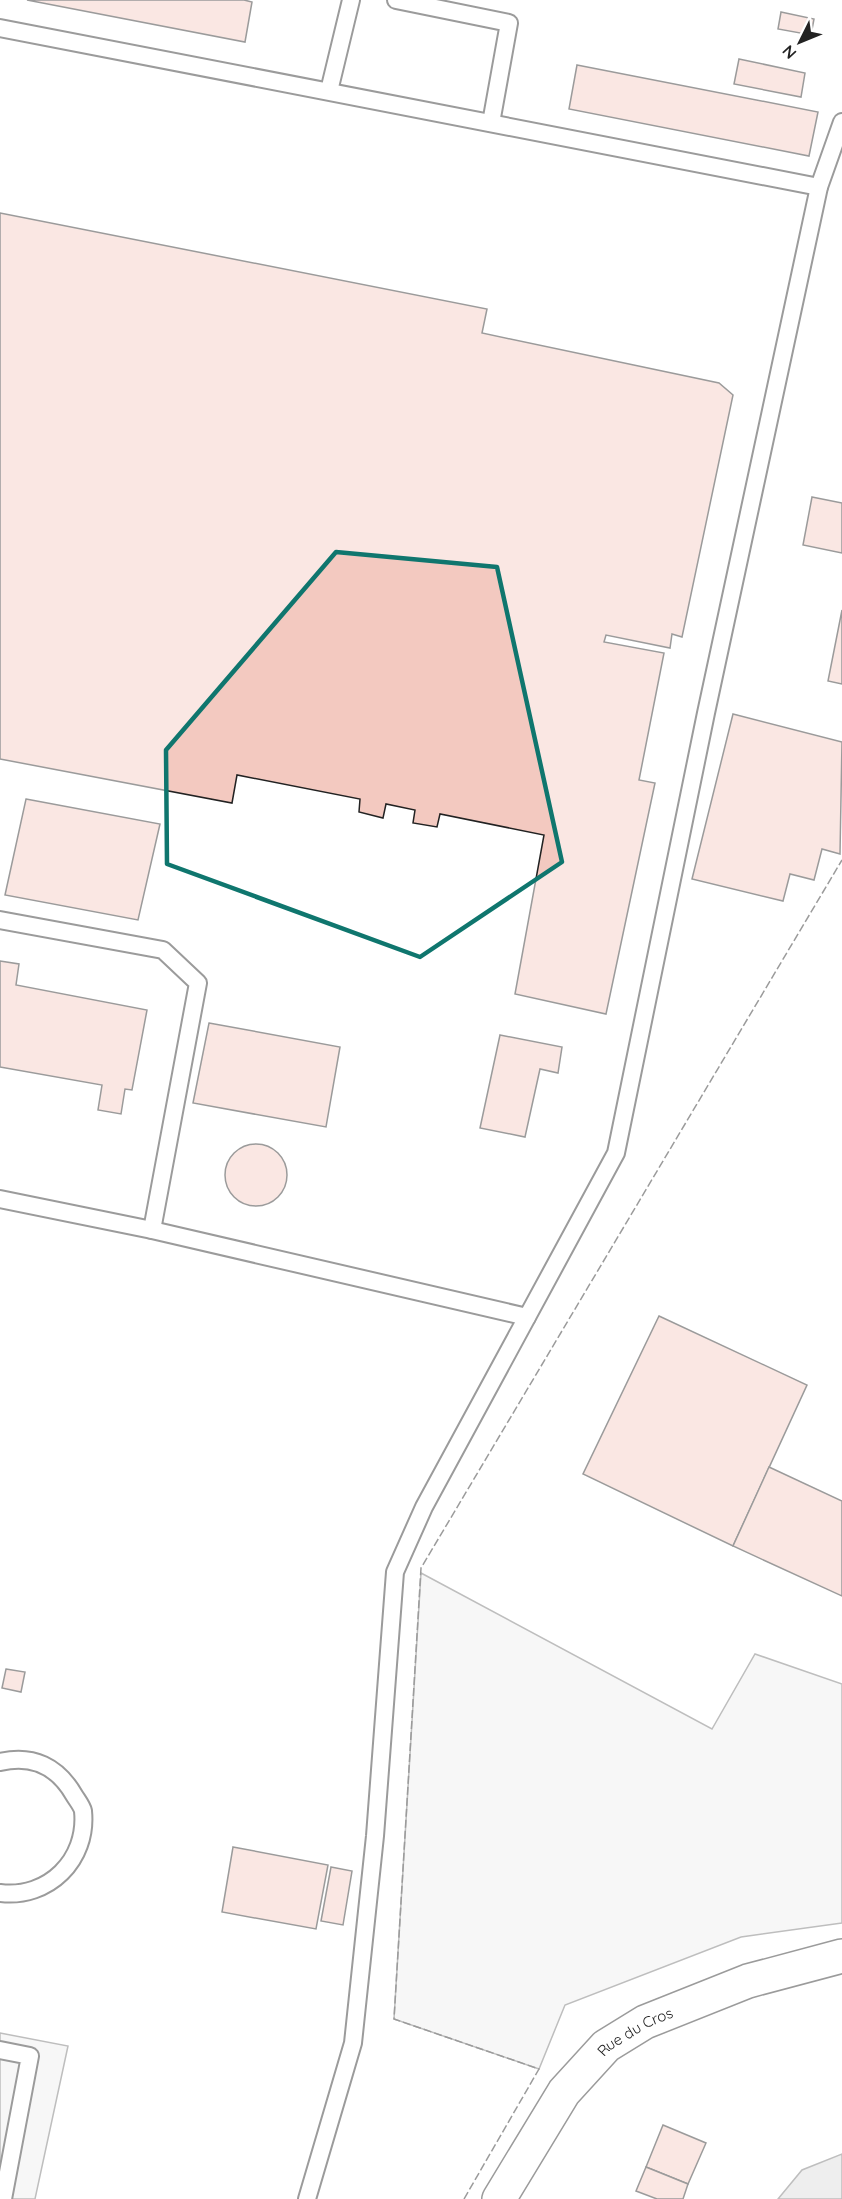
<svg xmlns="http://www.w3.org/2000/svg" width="842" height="2199" font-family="Quicksand,sans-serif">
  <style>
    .green { fill: #eee; stroke: #6f6f6f; stroke-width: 1.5 }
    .parking { fill: #ededed; stroke: #6f6f6f; stroke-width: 1.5 }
    .water { fill: #d9d9d9; stroke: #6f6f6f; stroke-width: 1.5 }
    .building { fill: #f3c9c0; stroke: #222; stroke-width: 1.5 }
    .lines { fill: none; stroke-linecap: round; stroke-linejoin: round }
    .lane-casing { stroke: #222; stroke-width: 20 }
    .street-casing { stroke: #222; stroke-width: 36 }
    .lane { stroke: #fff; stroke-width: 16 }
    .street { stroke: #fff; stroke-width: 33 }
    .fence { stroke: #222; stroke-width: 1.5; stroke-dasharray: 8 3; stroke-linecap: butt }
    .marked { fill: none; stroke: #0f766e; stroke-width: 4.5; stroke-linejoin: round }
    .labels { text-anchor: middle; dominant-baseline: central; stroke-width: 4.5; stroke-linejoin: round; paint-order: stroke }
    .street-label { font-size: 15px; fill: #222; stroke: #fff }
  </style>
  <rect width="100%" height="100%" fill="#fff"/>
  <polygon class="green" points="421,1573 712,1729 755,1654 842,1684 842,1923 741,1937 565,2005 539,2069 394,2019"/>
  <polygon class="parking" points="0,2033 68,2046 35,2199 0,2199"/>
  <polygon class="water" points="842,2154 842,2199 778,2199 802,2170"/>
  <g class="building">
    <polygon points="27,0 244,0 252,2 245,42"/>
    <polygon points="781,12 814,19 811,35 778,29"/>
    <polygon points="739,59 805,73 801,97 734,84"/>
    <polygon points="577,65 818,112 809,156 569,109"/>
    <polygon points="0,213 487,309 482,333 719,383 733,395 682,637 672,634 670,648 606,635 604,642 664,653 639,780 655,783 606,1014 515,994 544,835 440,814 437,827 413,823 415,810 386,804 383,818 359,812 360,799 237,775 232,803 0,759"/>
    <polygon points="812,497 842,503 842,553 803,545"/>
    <polygon points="842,610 842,684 828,681"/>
    <polygon points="733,714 842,742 840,854 822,849 814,880 790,874 783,901 692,879"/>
    <polygon points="26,799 160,824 138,920 5,895"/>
    <polygon points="0,961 19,964 16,985 147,1010 132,1090 125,1089 121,1114 98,1110 102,1085 0,1067"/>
    <polygon points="209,1023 340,1047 326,1127 193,1103"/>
    <polygon points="500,1035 562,1047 558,1073 540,1069 525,1137 480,1128"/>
    <circle cx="256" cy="1175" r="31"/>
    <polygon points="659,1316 807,1385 733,1546 583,1474"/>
    <polygon points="769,1467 842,1501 842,1596 733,1546"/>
    <polygon points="6,1669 25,1672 21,1692 2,1688"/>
    <polygon points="233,1847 328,1865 316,1929 222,1912"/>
    <polygon points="331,1867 352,1871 343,1925 321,1921"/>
    <polygon points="663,2125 706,2143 688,2184 646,2167"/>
    <polygon points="646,2167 688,2184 683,2199 657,2199 636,2191"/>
  </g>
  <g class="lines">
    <g class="lane-casing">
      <g id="lane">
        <polyline points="396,0 509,23 491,123"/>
        <polyline points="0,28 819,187"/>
        <polyline points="329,91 351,0"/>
        <polyline points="0,920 163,950 198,983 152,1230"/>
        <polyline points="0,1199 152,1230 527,1317"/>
        <path d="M0 1762C33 1754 58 1767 74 1795 77 1800 82 1806 83 1811 88 1860 48 1899 0 1893"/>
        <polyline points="0,2050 30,2056 3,2199"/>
        <polyline points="307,2199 353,2043 375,1836 395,1572 424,1507 616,1153 706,713 819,187 842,122"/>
      </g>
    </g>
    <g class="street-casing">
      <g id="street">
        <path id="s1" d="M499 2199 564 2092 606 2046 645 2022 748 1981 842 1956"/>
      </g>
    </g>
    <use href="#lane" class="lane"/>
    <use href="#street" class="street"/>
    <polyline class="fence" points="464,2199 539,2069 394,2019 421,1568 842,860"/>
  </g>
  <path d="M0 0H842V2199H0ZM336 552 497 567 562 862 420 957 167 864 166 750Z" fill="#fff" fill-opacity=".55" fill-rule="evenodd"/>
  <path class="marked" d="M336 552 497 567 562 862 420 957 167 864 166 750Z"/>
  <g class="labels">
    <g class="street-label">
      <text stroke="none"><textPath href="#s1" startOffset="220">Rue du Cros</textPath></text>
    </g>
  </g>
  <g transform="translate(800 42) rotate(227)" stroke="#ffffff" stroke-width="4.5" paint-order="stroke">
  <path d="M0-4.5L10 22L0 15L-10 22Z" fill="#222222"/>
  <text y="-9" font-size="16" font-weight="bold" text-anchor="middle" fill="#222222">N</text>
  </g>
</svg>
